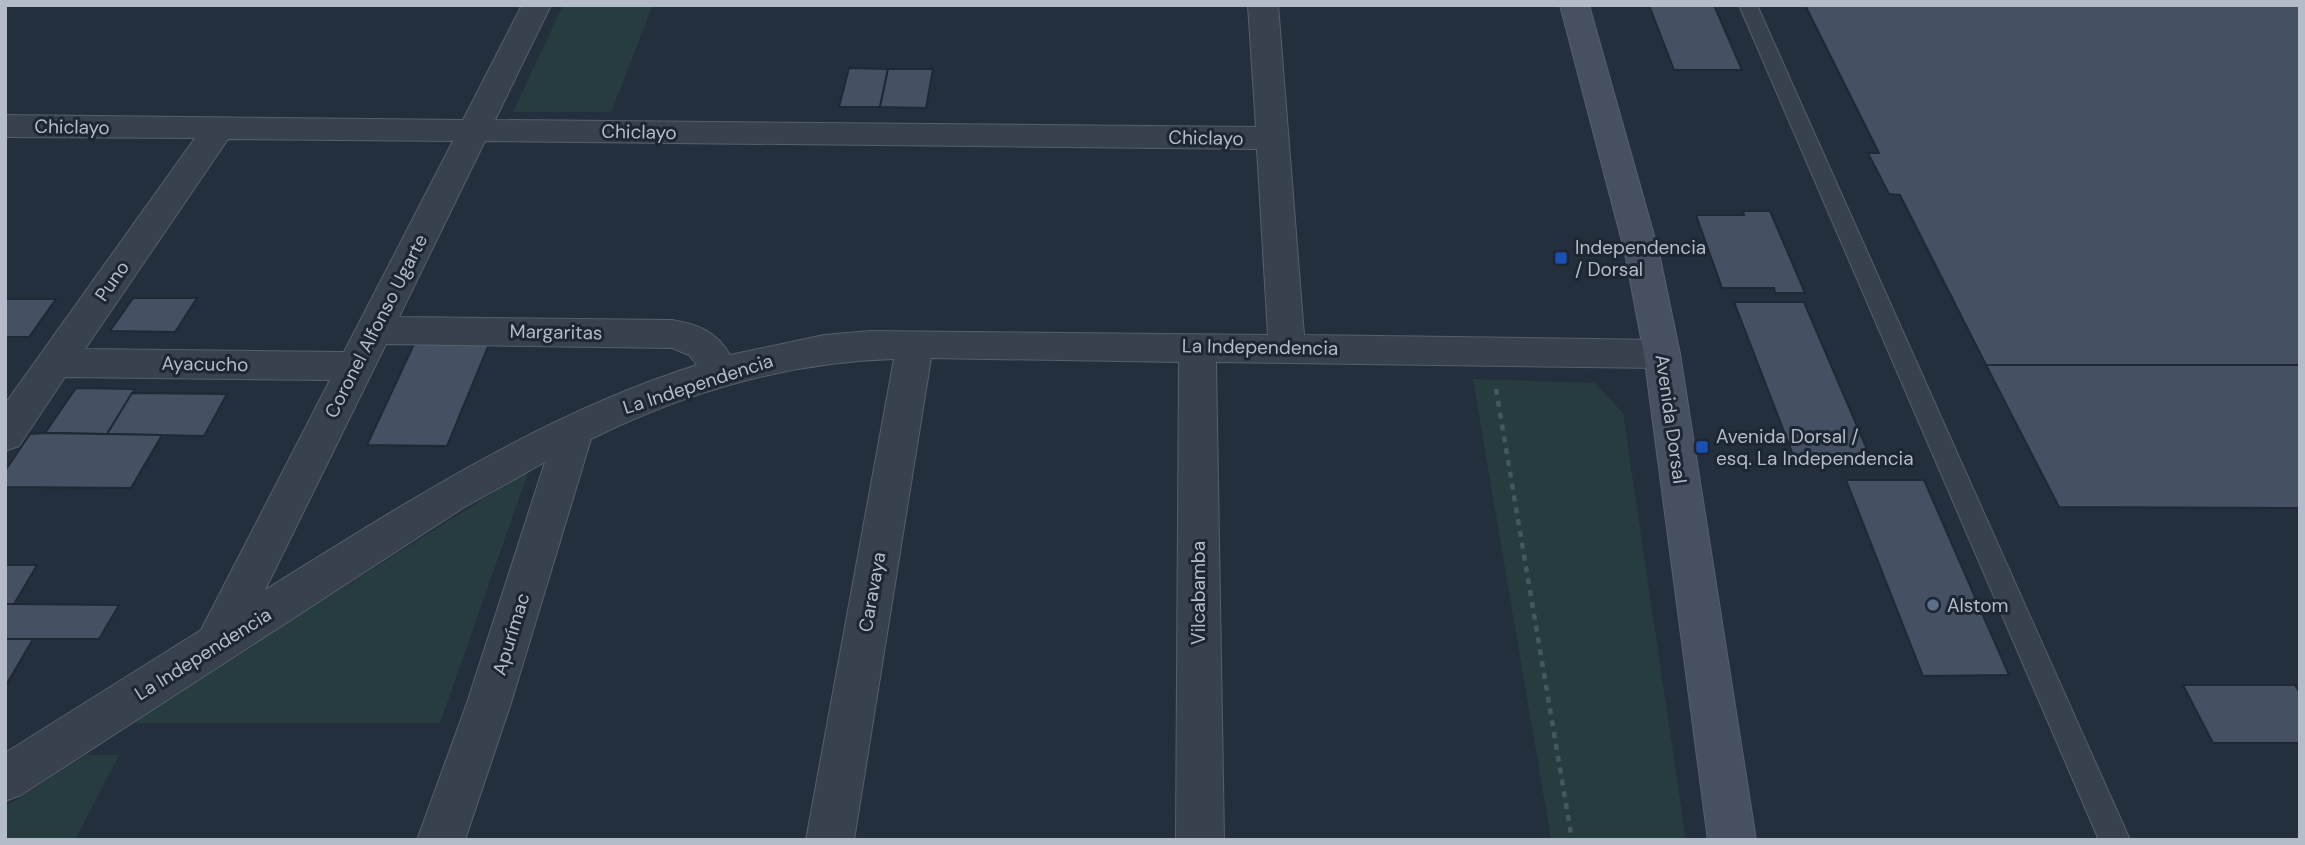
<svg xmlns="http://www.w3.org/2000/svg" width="2305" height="845" font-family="'DM Sans',sans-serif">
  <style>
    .green { fill: #263c3f }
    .building { fill: #455162; stroke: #1f2835; stroke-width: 2 }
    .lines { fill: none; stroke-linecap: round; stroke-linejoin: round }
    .lane-casing { stroke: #565f6c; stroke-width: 2 }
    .street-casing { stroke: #565f6c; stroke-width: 2 }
    .secondary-casing { stroke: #565f6c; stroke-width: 2 }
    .path { stroke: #44595c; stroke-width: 4.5; stroke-dasharray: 6 6; stroke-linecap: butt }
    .lane { fill: #38414e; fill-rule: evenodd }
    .street { fill: #38414e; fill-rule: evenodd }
    .secondary { fill: #465061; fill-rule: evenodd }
    .transit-dot { fill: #1a4fb4; stroke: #1d2633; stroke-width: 2.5 }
    .service-dot { fill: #5c6f8a; stroke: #1d2633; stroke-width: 2.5 }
    .labels { text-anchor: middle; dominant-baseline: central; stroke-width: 6; stroke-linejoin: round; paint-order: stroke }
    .street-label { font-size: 19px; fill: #b4bcc9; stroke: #1d2633 }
    .poi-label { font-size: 19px; fill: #b4bcc9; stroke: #1d2633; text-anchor: start }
  </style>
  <rect width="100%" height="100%" fill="#242f3e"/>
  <g class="green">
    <polygon points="563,5 653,5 611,112 513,112"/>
    <polygon points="1473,379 1595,383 1623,413 1686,840 1551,840"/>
    <polygon points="529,470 440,723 130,723"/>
    <polygon points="86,755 119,755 75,840 5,840 5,807"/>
  </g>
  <g class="building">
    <polygon points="1649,5 1714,5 1742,70 1674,70"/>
    <polygon points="1805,5 2300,5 2300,365 1986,365 1900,195 1889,194 1868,153 1879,153"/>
    <polygon points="849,68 888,69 880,107 839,107"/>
    <polygon points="888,69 933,69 926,108 880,107"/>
    <polygon points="1743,211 1770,211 1805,293 1775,293 1774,288 1722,288 1696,215 1744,215"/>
    <polygon points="133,298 197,298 175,332 110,331"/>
    <polygon points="5,299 56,299 29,337 5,337"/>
    <polygon points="1734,302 1804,302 1869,454 1793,455"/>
    <polygon points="415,342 490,342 447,446 367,445"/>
    <polygon points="1986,365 2300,365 2300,508 2059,507"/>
    <polygon points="76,388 135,389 107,434 45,433"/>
    <polygon points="132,393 227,394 204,436 107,434"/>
    <polygon points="30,434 45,433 162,435 131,488 5,487 5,471"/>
    <polygon points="1846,480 1924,480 2009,675 1923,676"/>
    <polygon points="5,565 37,565 14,604 5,604"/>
    <polygon points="5,604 14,604 119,605 99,639 5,639"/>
    <polygon points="5,639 33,639 5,687"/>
    <polygon points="2183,685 2295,685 2300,693 2300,743 2213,743"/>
  </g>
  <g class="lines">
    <g class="lane-casing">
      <polygon id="lane" points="1739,5 1757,5 2130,840 2099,840"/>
    </g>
    <g class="street-casing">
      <path id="street" d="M522 5H551L495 120 1256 127 1248 5H1278L1304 335 1662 340 1675 344 1680 354 1675 364 1662 368 1216 362 1224 840H1176L1179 362 931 358 854 840H806L894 359C788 362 686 392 591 439L511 703 465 840H417L467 703 545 462 463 508 21 795 5 801V753L201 630 330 380 65 377 19 446 5 451V404L195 138 5 137V115L463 120ZM228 139 453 141 344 352 85 349ZM485 141 1257 149 1268 335 870 331 824 335 730 355C717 332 698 324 672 320L399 317ZM386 344 672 348 689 355 697 365C540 415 404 504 265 590Z"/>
    </g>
    <g class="secondary-casing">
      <polygon id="secondary" points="1560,5 1589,5 1659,253 1680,354 1756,840 1708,840 1644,354 1625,253"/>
    </g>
    <polyline class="path" points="1496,389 1572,840"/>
    <use href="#lane" class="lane"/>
    <use href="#street" class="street"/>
    <use href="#secondary" class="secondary"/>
  </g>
  <g class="transit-dot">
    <rect x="1554" y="251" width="14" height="14" rx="3.5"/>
    <rect x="1695" y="440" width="14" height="14" rx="3.5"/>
  </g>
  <circle class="service-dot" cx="1933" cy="605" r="7"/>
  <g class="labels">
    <g class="street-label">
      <text transform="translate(72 127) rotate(1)">Chiclayo</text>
      <text transform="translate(639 132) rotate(1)">Chiclayo</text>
      <text transform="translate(1206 138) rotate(1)">Chiclayo</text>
      <text transform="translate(112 281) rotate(-55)">Puno</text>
      <text transform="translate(376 326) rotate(-63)">Coronel Alfonso Ugarte</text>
      <text transform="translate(556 332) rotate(1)">Margaritas</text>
      <text transform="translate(1260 347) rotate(1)">La Independencia</text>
      <text transform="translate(205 364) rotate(1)">Ayacucho</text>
      <text transform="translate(698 384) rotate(-18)">La Independencia</text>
      <text transform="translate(1671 419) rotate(82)">Avenida Dorsal</text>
      <text transform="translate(872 592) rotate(-80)">Caravaya</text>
      <text transform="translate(1198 593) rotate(-90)">Vilcabamba</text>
      <text transform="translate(511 634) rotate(-73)">Apurímac</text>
      <text transform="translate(203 654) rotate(-32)">La Independencia</text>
    </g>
    <g class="poi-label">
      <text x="1575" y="247">Independencia<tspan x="1575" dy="22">/ Dorsal</tspan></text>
      <text x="1716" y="436">Avenida Dorsal /<tspan x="1716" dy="22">esq. La Independencia</tspan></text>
      <text x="1947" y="605">Alstom</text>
    </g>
  </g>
  <rect width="2305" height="845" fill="none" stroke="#b4bcc9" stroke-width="14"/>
</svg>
